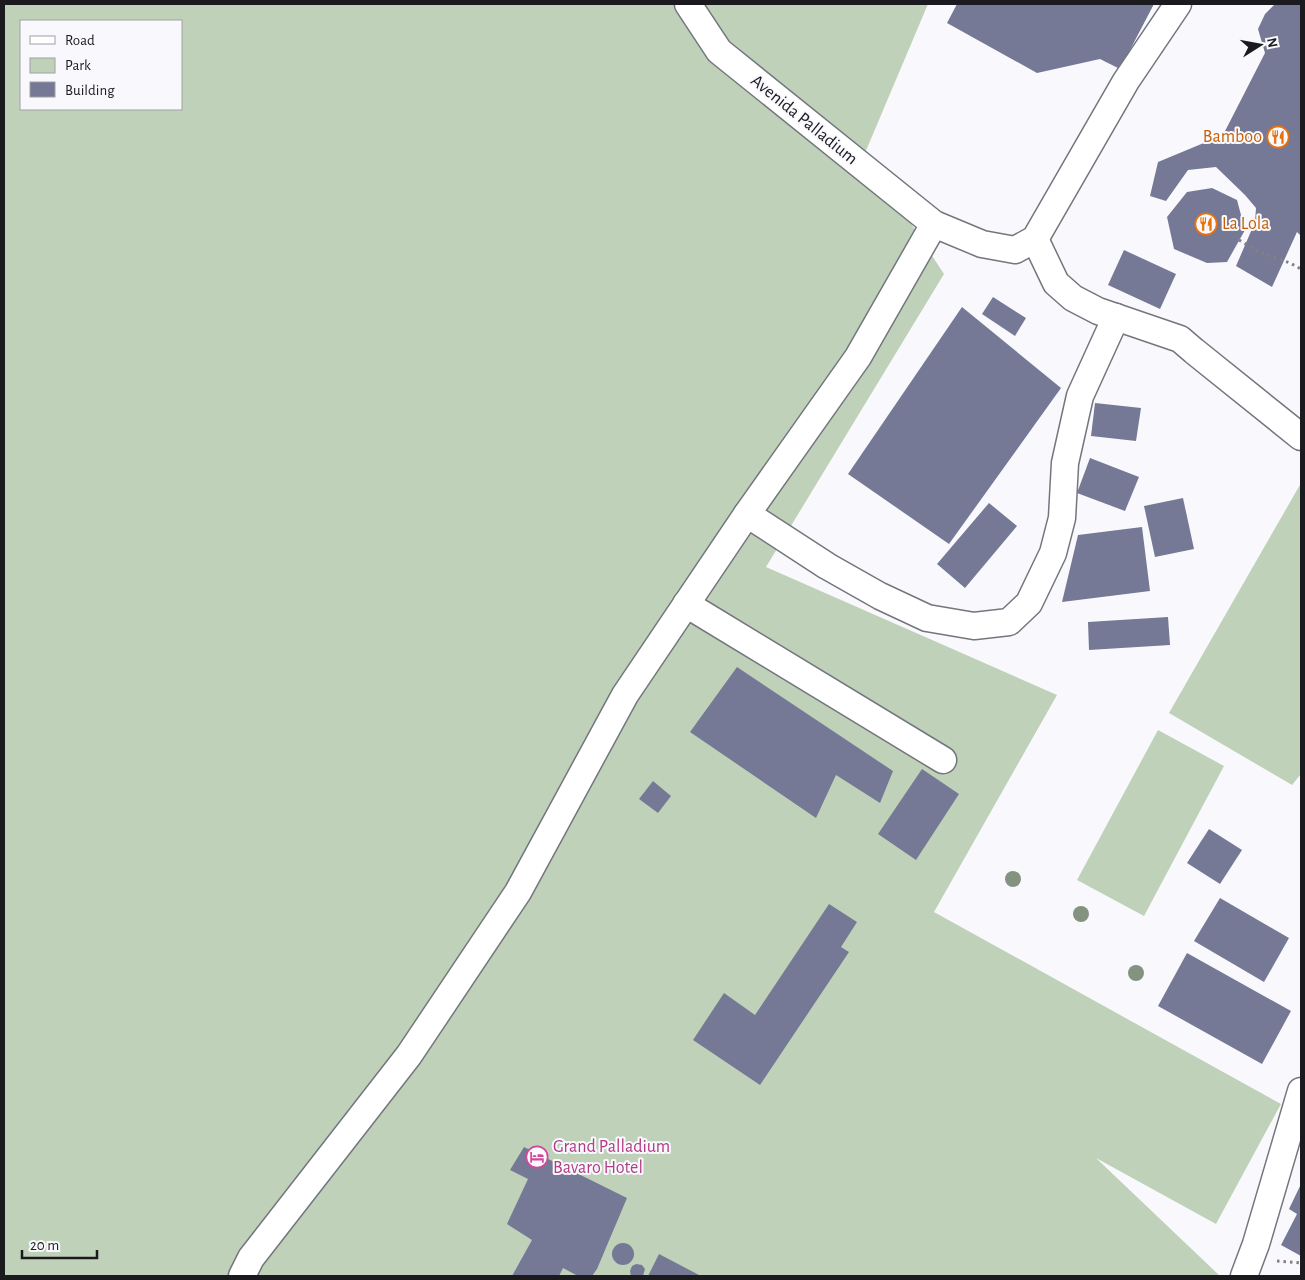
<svg xmlns="http://www.w3.org/2000/svg" width="1305" height="1280" font-family="'Alegreya Sans',sans-serif">
  <style>
    .green { fill: #bfd2b9; fill-rule: evenodd }
    .building { fill: #757995 }
    .lines { fill: none; stroke-linecap: round; stroke-linejoin: round }
    .minor-casing { stroke: #74767e; stroke-width: 29 }
    .path { stroke: #818185; stroke-width: 3; stroke-dasharray: 2.5 4; stroke-linecap: butt }
    .minor { stroke: #fff; stroke-width: 26 }
    .tree { fill: #83937f }
    .labels { text-anchor: middle; dominant-baseline: central; stroke-width: 4; stroke-linejoin: round; paint-order: stroke }
    .street-label { font-size: 18px; fill: #1b1b1f; stroke: #f9f9fd }
    .food-label { font-size: 18px; fill: #c56008; stroke: #f9f9fd; text-anchor: end }
    .hotel-label { font-size: 18px; fill: #b23c85; stroke: #f9f9fd; text-anchor: start }
  </style>
  <rect width="100%" height="100%" fill="#f9f9fd"/>
  <g class="green">
    <path d="M4 4H928L865 153 944 274 766 567 1057 695 934 912 1281 1104 1216 1224 1096 1158 1220 1276H4ZM21 21H181V109H21Z"/>
    <polygon points="1301,483 1301,774 1292,785 1169,713"/>
    <polygon points="1158,730 1224,766 1144,916 1077,880"/>
  </g>
  <g class="building">
    <polygon points="957,4 1154,4 1120,69 1100,59 1037,73 947,23"/>
    <polygon points="1275,4 1301,4 1301,236 1297,232 1272,287 1236,266 1255,222 1256,208 1245,195 1216,167 1188,170 1166,201 1150,196 1158,162 1223,135 1265,53 1258,29 1265,14"/>
    <polygon points="1212,188 1237,200 1245,230 1227,262 1207,263 1174,249 1167,217 1187,192"/>
    <polygon points="1124,250 1176,274 1160,309 1108,285"/>
    <polygon points="993,297 1026,318 1015,336 982,314"/>
    <polygon points="962,307 1061,388 949,544 848,474"/>
    <polygon points="1095,403 1141,408 1136,441 1091,436"/>
    <polygon points="1090,458 1139,477 1125,511 1077,493"/>
    <polygon points="1183,498 1194,549 1155,557 1144,506"/>
    <polygon points="989,503 1017,526 965,588 937,564"/>
    <polygon points="1142,527 1150,591 1062,602 1078,535"/>
    <polygon points="1168,617 1170,645 1089,650 1088,622"/>
    <polygon points="737,667 893,771 880,803 836,775 816,818 690,732"/>
    <polygon points="922,769 959,794 916,860 878,834"/>
    <polygon points="653,781 671,796 658,813 639,799"/>
    <polygon points="1209,829 1242,850 1220,884 1187,863"/>
    <polygon points="1220,898 1289,938 1264,982 1194,941"/>
    <polygon points="829,904 857,922 841,947 849,952 760,1085 693,1040 724,993 755,1015"/>
    <polygon points="1187,953 1291,1011 1262,1064 1158,1006"/>
    <polygon points="524,1147 627,1198 597,1269 592,1276 578,1276 563,1268 559,1276 512,1276 532,1240 507,1224 528,1179 510,1170"/>
    <polygon points="1301,1184 1301,1256 1281,1245 1297,1214 1289,1209"/>
    <circle cx="623" cy="1254" r="11"/>
    <polygon points="659,1254 701,1276 648,1276"/>
    <polygon points="636,1264 642,1265 645,1269 643,1276 631,1276 630,1271 632,1266"/>
  </g>
  <g class="lines">
    <g class="minor-casing">
      <g id="minor">
        <polyline points="688,4 719,51 934,224 982,244 1015,250 1035,239 1126,81 1178,4"/>
        <polyline points="1035,239 1056,283 1073,298 1098,311 1180,339 1194,351 1301,437"/>
        <polyline points="747,514 827,566 880,596 927,618 974,626 1009,622 1029,603 1053,553 1062,518 1065,463 1080,396 1116,317"/>
        <polyline points="686,604 943,760"/>
        <polyline points="242,1276 251,1258 409,1055 518,892 625,695 747,514 858,357 934,224"/>
        <polyline points="1244,1276 1256,1244 1301,1091"/>
      </g>
    </g>
    <g class="path">
      <polyline points="1239,240 1259,252 1290,263 1301,269"/>
      <polyline points="1277,1261 1301,1263"/>
    </g>
    <use href="#minor" class="minor"/>
  </g>
  <g class="tree">
    <circle cx="1013" cy="879" r="8"/>
    <circle cx="1081" cy="914" r="8"/>
    <circle cx="1136" cy="973" r="8"/>
  </g>
  <defs>
    <g id="restaurant-ring" transform="scale(1.125)"><circle r="9.5" fill="#f9f9fd" stroke="#e8710a" stroke-width="1.5"/><path d="M-5-6h1v4h1v-4h1v4h1v-4h1v5L-1.5 .5V6h-2V.5L-5-1ZM5-6V6H3V1.5H1.5Q1.5-4 5-6Z" fill="#e8710a"/></g>
    <g id="hotel-ring" transform="scale(1.125)"><circle r="9.5" fill="#f9f9fd" stroke="#d1479c" stroke-width="1.5"/><path d="M-6-4.5h1.5V1H6V5H4.5V3h-9V5H-6ZM-4 0a1.8 1.8 0 1 1 3.6 0ZM.5 0V-2.5h3Q6-2.5 6 0Z" fill="#d1479c"/></g>
  </defs>
  <g fill-rule="evenodd">
    <use href="#restaurant-ring" x="1278" y="137"/>
    <use href="#restaurant-ring" x="1206" y="224"/>
    <use href="#hotel-ring" x="537" y="1157"/>
  </g>
  <g class="labels">
    <g class="street-label">
      <text transform="translate(804 120) rotate(39)">Avenida Palladium</text>
    </g>
    <g class="food-label">
      <text x="1262" y="137">Bamboo</text>
      <text x="1222" y="224" text-anchor="start">La Lola</text>
    </g>
    <g class="hotel-label">
      <text x="553" y="1147">Grand Palladium<tspan x="553" dy="21">Bavaro Hotel</tspan></text>
    </g>
  </g>
  <rect width="1305" height="1280" fill="none" stroke="#1b1b1f" stroke-width="10"/>
  <rect x="20" y="20" width="162" height="90" fill="#f9f9fd" stroke="#a0a0a4"/>
  <rect x="30" y="36" width="25" height="8" fill="#ffffff" stroke="#a0a0a4"/>
  <text x="65" y="45" font-size="15" fill="#1b1b1f">Road</text>
  <rect x="30" y="58" width="25" height="15" fill="#bfd2b9" stroke="#a0a0a4"/>
  <text x="65" y="70" font-size="15" fill="#1b1b1f">Park</text>
  <rect x="30" y="82" width="25" height="15" fill="#757995" stroke="#a0a0a4"/>
  <text x="65" y="95" font-size="15" fill="#1b1b1f">Building</text>
  <g transform="translate(1260 45) rotate(79)" stroke="#f9f9fd" stroke-width="4" paint-order="stroke">
  <path d="M0-4L9 19L0 12L-9 19Z" fill="#1b1b1f"/>
  <text y="-8" font-size="14" font-weight="bold" text-anchor="middle" fill="#1b1b1f">N</text>
  </g>
  <path d="M22 1250v8h75v-8" fill="none" stroke="#1b1b1f" stroke-width="2.5"/>
  <text x="30" y="1250" font-size="15" fill="#1b1b1f" stroke="#f9f9fd" stroke-width="4" paint-order="stroke">20 m</text>
</svg>
